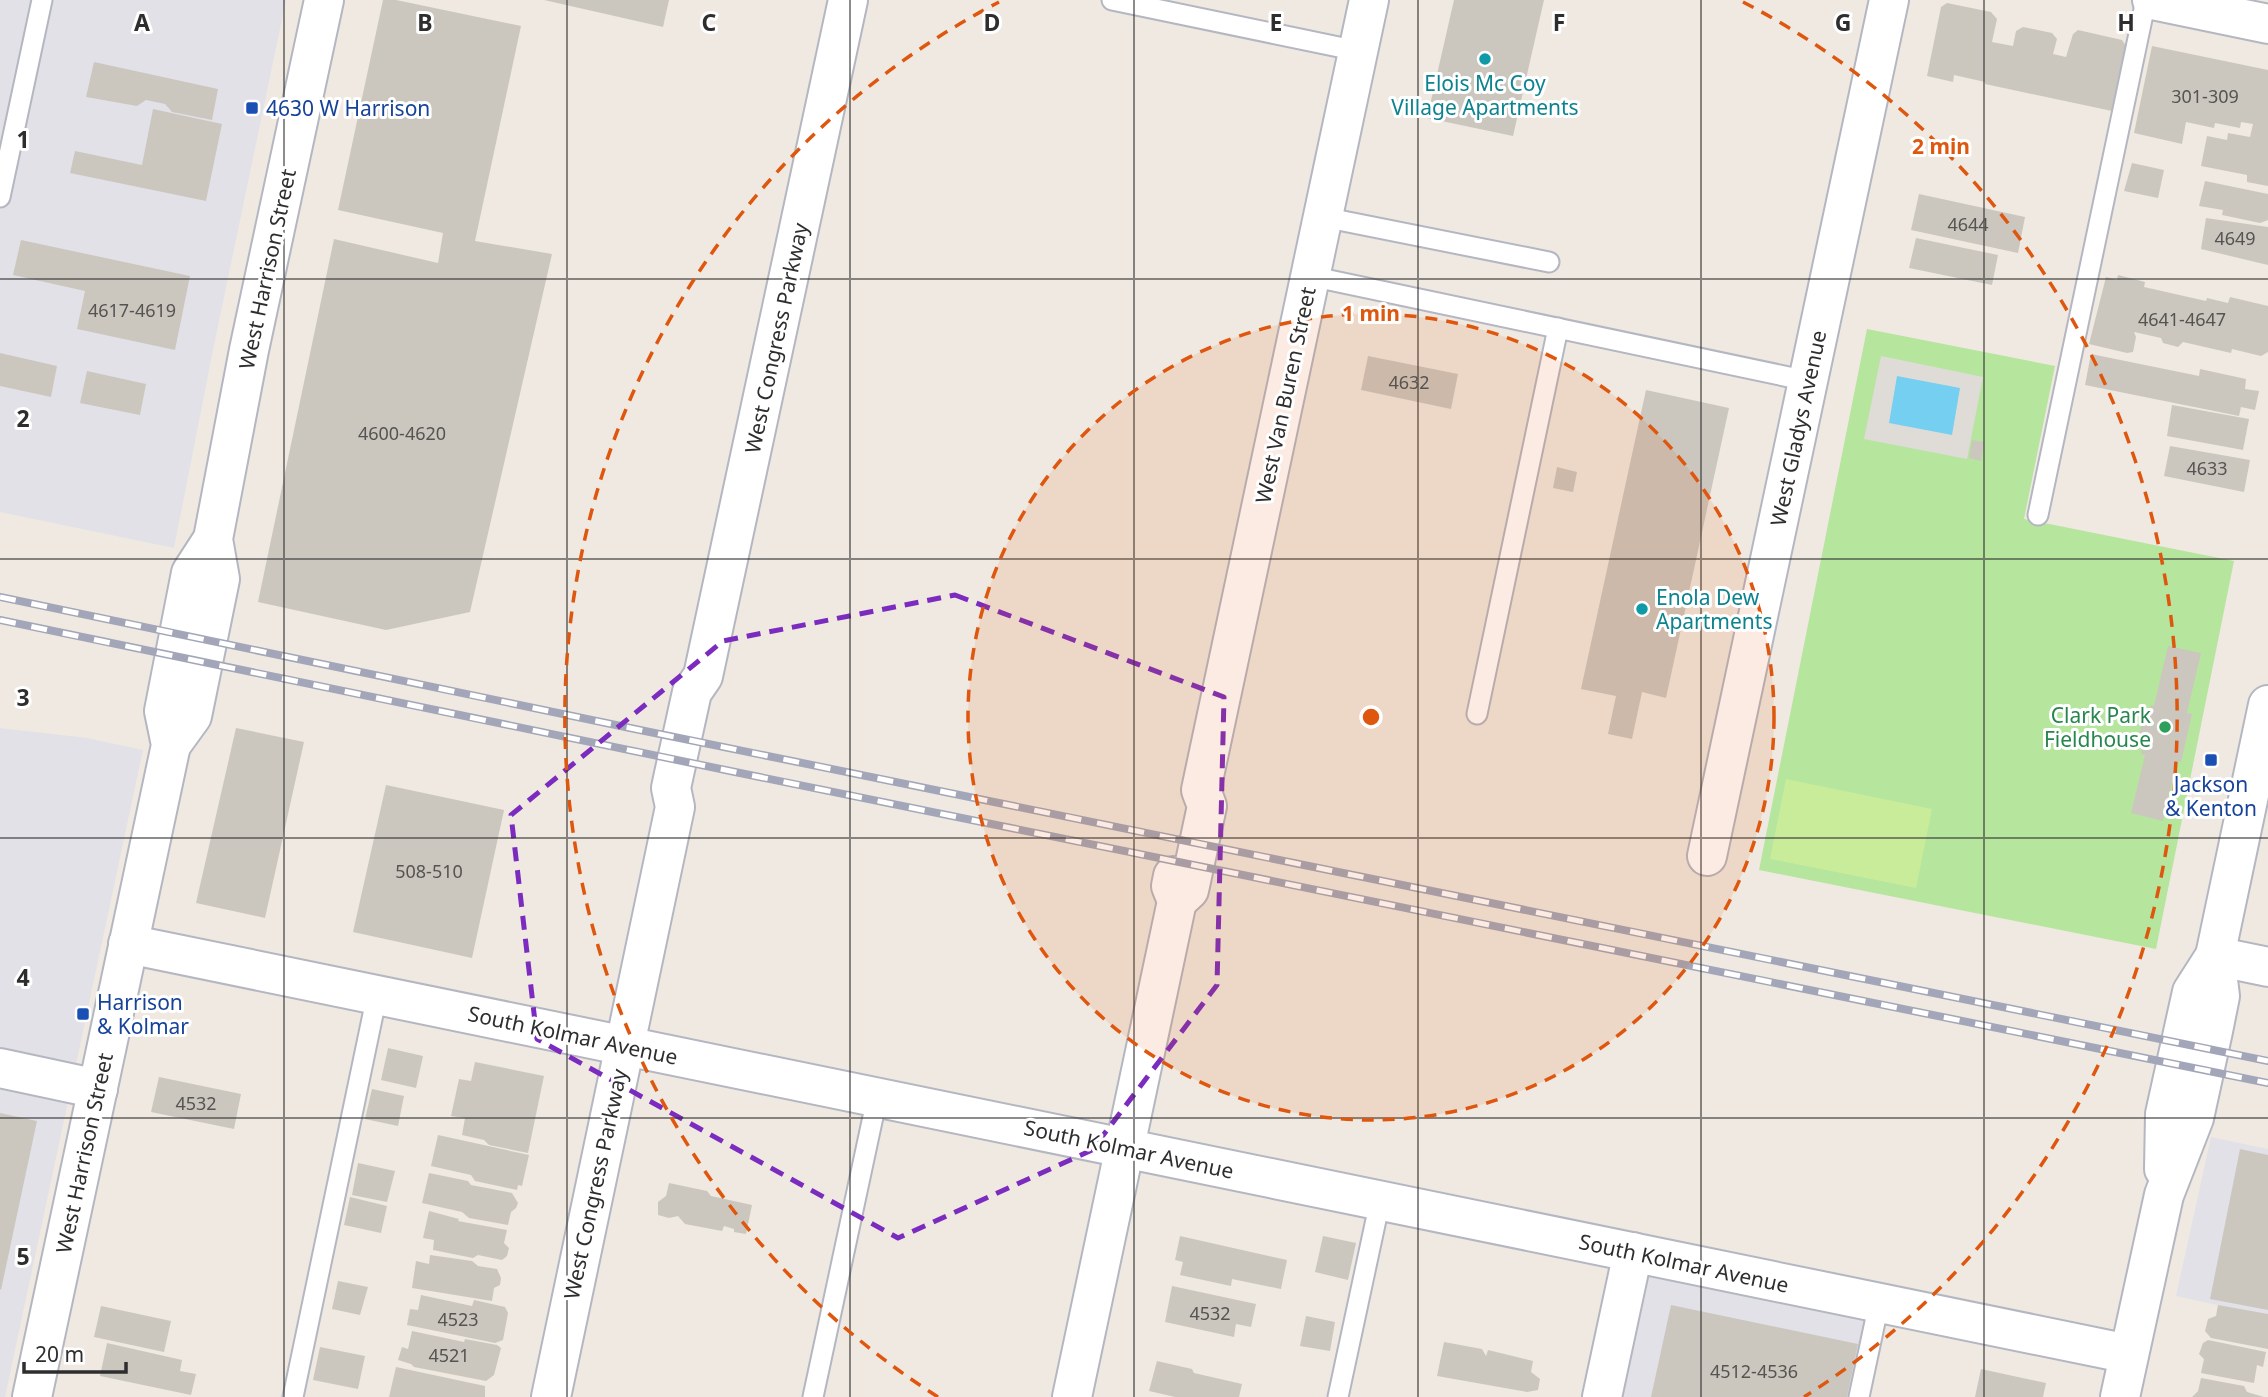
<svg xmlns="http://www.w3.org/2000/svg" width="2268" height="1397" font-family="'Noto Sans',sans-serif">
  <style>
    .industrial { fill: #e3e1e8 }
    .green { fill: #b6e59e }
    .pitch { fill: #c9ec9a }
    .plaza { fill: #dfdcd8 }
    .water { fill: #75cff0 }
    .building { fill: #cbc7bf }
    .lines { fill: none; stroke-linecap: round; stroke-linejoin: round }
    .service-casing { stroke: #b4b7c1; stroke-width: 23 }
    .minor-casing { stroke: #b4b7c1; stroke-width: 42 }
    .tertiary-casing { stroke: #b4b7c1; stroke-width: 42 }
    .service { stroke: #fff; stroke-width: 19 }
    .minor { stroke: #fff; stroke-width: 38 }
    .tertiary { stroke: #fff; stroke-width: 38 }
    .rail-casing { stroke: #a3a6b8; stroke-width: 8 }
    .rail { stroke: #fff; stroke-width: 5; stroke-dasharray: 16; stroke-linecap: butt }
    .marked { fill: none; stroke: #7b2cbf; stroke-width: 5; stroke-dasharray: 14 9; stroke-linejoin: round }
    .grid { fill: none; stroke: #2e2e2e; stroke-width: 2; stroke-opacity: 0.55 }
    .ring { fill: none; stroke: #df570e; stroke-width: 3.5; stroke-dasharray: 12 9 }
    .culture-dot { fill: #0f9aa8; stroke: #fff; stroke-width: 2.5 }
    .transit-dot { fill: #1a4fb4; stroke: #fff; stroke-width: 2.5 }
    .leisure-dot { fill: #2e9e5b; stroke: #fff; stroke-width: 2.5 }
    .labels { text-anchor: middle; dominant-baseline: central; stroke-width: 6; stroke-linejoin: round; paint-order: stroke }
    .number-label { font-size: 18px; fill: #555452 }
    .culture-label { font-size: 21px; fill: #0d838f; stroke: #fff }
    .transit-label { font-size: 21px; fill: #164399; stroke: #fff; text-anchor: start }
    .street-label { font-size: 21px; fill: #2e2e2e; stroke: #fff }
    .leisure-label { font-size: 21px; fill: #27864d; stroke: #fff; text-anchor: end }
    .grid-label { font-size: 23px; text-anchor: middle; font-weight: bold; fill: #2e2e2e; stroke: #fff; stroke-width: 6; stroke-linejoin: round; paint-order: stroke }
    .centre { fill: #df570e; stroke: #fff; stroke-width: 3.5 }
    .ring-label { font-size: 21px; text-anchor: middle; font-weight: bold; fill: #df570e; stroke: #fff; stroke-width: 6; stroke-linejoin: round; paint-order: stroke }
  </style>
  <rect width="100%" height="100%" fill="#efe9e1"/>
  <g class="industrial">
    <polygon points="0,0 286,0 214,345 174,548 0,512"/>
    <polygon points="0,728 87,738 143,750 5,1397 0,1397"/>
    <polygon points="2211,1137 2268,1149 2268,1316 2176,1296"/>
    <polygon points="1648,1272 1867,1317 1851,1397 1622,1397"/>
  </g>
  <polygon class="green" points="1867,329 2055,366 2024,519 2234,561 2156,949 1759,870"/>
  <polygon class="pitch" points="1786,779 1932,809 1916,888 1770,859"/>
  <polygon class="plaza" points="1881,356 1983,377 1967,459 1864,439"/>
  <polygon class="water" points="1897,376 1960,388 1952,435 1889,423"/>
  <g class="building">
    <polygon points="383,0 396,0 521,26 475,241 552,254 470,612 386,630 258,602 334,239 438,263 443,233 338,210"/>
    <polygon points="544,0 669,0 663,27"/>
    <polygon points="1454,0 1544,0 1513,136 1427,118"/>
    <polygon points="1947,3 1991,12 1997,19 1992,42 2013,46 2016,31 2023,27 2052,33 2057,39 2053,54 2066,57 2073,34 2078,30 2122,40 2126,46 2112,111 1985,84 1985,82 1954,75 1953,82 1927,76 1941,7"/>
    <polygon points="2152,46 2268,70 2268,186 2247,182 2247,175 2201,166 2207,136 2227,140 2228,133 2250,137 2253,124 2241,122 2240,128 2215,123 2214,128 2186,122 2182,144 2134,133"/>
    <polygon points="94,62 218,89 212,120 172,112 165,104 146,100 137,106 86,97"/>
    <polygon points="153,109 222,124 206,201 70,173 75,151 142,165"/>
    <polygon points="2132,163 2164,170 2158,198 2124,191"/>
    <polygon points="2205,181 2268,194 2268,220 2260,223 2222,215 2223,210 2199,206"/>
    <polygon points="1919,194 2025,217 2018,253 1911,230"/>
    <polygon points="2206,218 2268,227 2268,265 2201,249"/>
    <polygon points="1916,238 1998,255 1992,285 1909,268"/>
    <polygon points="21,240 190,276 175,350 77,329 85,291 13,275"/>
    <polygon points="2118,275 2145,282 2144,287 2206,301 2207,298 2228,303 2230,297 2268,306 2268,352 2261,356 2232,349 2231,353 2183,342 2178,347 2163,343 2161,338 2134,332 2136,337 2133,352 2127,353 2089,344 2106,277 2117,280"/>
    <polygon points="0,353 57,366 51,397 0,386"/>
    <polygon points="2091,354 2199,376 2200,369 2246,379 2245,389 2259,391 2255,410 2241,407 2239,416 2085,385"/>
    <polygon points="1368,356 1458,374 1451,409 1361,390"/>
    <polygon points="87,371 146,384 140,415 80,403"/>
    <polygon points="1646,390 1729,408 1666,698 1642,692 1632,739 1608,734 1616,696 1581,689"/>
    <polygon points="2172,405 2249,419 2243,450 2167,436"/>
    <polygon points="1972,440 1984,442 1981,461 1969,458"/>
    <polygon points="2170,446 2250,460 2244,492 2164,476"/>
    <polygon points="1557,467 1577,472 1573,492 1553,488"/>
    <polygon points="2168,646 2201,653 2187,713 2192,714 2181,762 2177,761 2163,821 2131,813 2145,755 2141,754 2144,736 2139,735 2143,718 2147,719 2151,705 2154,706"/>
    <polygon points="236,728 304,742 265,918 196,903"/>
    <polygon points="386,785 504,810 472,958 353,932"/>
    <polygon points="388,1048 423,1056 416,1088 381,1080"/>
    <polygon points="475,1062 544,1076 528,1153 489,1145 484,1140 462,1135 465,1118 451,1116 459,1079 471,1081"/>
    <polygon points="159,1077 241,1094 234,1129 151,1112"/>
    <polygon points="372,1089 404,1096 398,1126 365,1119"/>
    <polygon points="0,1113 37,1121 1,1290 0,1289"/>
    <polygon points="438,1135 529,1155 522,1186 518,1185 517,1190 475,1181 471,1175 431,1166"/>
    <polygon points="2240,1149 2268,1155 2268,1310 2210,1299"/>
    <polygon points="358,1163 395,1171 387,1202 352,1195"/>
    <polygon points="429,1173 468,1181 471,1185 512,1193 518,1203 516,1208 511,1212 508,1225 469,1218 462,1212 422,1203"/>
    <polygon points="669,1183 707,1191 711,1196 752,1205 746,1234 734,1232 734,1229 724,1226 722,1231 685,1224 678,1216 669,1218 658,1215 658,1202 666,1196"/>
    <polygon points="350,1197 387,1206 381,1233 344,1225"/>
    <polygon points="429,1211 459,1219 458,1221 507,1230 504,1243 509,1248 507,1256 502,1260 478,1255 473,1258 433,1250 434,1240 423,1238"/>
    <polygon points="1180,1236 1287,1260 1281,1289 1232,1279 1231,1286 1180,1275 1183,1262 1175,1260"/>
    <polygon points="1323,1236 1356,1243 1348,1280 1315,1272"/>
    <polygon points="430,1255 472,1261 478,1266 497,1269 501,1278 500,1285 494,1288 492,1301 412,1288 416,1261 429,1264"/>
    <polygon points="338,1281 368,1287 360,1315 332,1309"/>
    <polygon points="1172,1286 1256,1304 1251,1327 1236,1324 1234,1337 1165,1322"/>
    <polygon points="421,1295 472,1306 474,1300 505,1307 508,1313 503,1340 495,1343 407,1325 410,1309 418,1310"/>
    <polygon points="1671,1305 1858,1344 1847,1397 1651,1397"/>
    <polygon points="2218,1305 2268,1314 2268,1349 2211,1338 2205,1331 2208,1319 2216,1316"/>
    <polygon points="101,1306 171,1321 164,1352 94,1337"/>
    <polygon points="1306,1316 1335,1322 1330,1351 1300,1346"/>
    <polygon points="412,1331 464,1342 465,1339 497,1345 501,1348 494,1375 486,1381 414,1367 411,1364 398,1360 402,1347 408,1349"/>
    <polygon points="2208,1340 2266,1352 2263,1367 2257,1365 2254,1383 2201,1373 2204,1359 2199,1354 2203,1343"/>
    <polygon points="1444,1342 1482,1349 1486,1356 1488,1350 1533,1361 1531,1372 1540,1379 1538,1390 1527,1392 1437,1376"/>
    <polygon points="107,1343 182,1360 180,1371 196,1374 191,1395 100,1376"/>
    <polygon points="320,1347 365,1356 358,1389 313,1380"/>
    <polygon points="1157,1361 1192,1369 1194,1373 1242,1384 1239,1397 1175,1397 1149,1391"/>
    <polygon points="396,1367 485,1386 485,1397 389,1397"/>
    <polygon points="1981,1369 2046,1383 2043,1397 1975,1397"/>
    <polygon points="2201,1378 2244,1386 2247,1392 2264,1397 2192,1397 2198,1391"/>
  </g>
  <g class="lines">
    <g class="service-casing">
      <g id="service">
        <polyline points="1112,0 1358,51"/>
        <polyline points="0,197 42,0"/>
        <polyline points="1323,217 1549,262"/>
        <polyline points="1310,276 1808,381"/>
        <polyline points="2038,515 2146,0"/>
        <polyline points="1477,714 1558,328"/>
        <polyline points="293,1397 377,995"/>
        <polyline points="813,1397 877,1098"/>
        <polyline points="1338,1397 1380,1201"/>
        <polyline points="1859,1397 1879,1303"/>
      </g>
    </g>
    <g class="minor-casing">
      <g id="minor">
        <polyline points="2152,0 2268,24"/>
        <polyline points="1707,856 1889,0"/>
        <polyline points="1177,901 1189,890 1191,881 1207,806 1201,790 1369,0"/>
        <polyline points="128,944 2129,1354"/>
        <polyline points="2215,956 2268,967"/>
        <polyline points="0,1068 98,1089"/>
        <polyline points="551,1397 675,807 671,788 674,774 692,692 703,676 848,0"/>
        <polyline points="1072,1397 1177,901 1171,886 1173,876"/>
        <polyline points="1602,1397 1633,1252"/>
      </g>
    </g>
    <g class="tertiary-casing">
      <g id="tertiary">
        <polyline points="171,745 192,716 220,579 213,539 249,350 324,0"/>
        <polyline points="2164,1169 2165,1114 2192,992 2215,956"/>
        <polyline points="32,1397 171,745 164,711 191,573 213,539"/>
        <polyline points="2120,1397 2164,1195 2194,1118 2213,1031 2220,996 2215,956 2268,705"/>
      </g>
    </g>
    <use href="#service" class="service"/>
    <use href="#minor" class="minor"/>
    <use href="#tertiary" class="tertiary"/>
    <g class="rail-casing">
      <g id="rail">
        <polyline points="0,597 635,729 2268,1061"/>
        <polyline points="0,620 740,773 2268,1083"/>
      </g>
    </g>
    <use href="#rail" class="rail"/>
  </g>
  <path class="marked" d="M955 595 1224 697 1217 985 1092 1150 898 1238 537 1039 511 815 723 641Z"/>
  <path class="grid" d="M284 0V1397M567 0V1397M850 0V1397M1134 0V1397M1418 0V1397M1701 0V1397M1984 0V1397M0 279H2268M0 559H2268M0 838H2268M0 1118H2268"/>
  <circle cx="1371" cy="717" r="403" fill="#df570e" fill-opacity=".12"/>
  <g class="ring">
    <circle cx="1371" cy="717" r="403"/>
    <path d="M938 1397A806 806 0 0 1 999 2M1743 2A806 806 0 0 1 1804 1397"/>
  </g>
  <g class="culture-dot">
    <circle cx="1485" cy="59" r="7"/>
    <circle cx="1642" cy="609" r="7"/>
  </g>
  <g class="transit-dot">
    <rect x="245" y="101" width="14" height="14" rx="3.5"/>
    <rect x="2204" y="753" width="14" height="14" rx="3.5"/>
    <rect x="76" y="1007" width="14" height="14" rx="3.5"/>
  </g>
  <circle class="leisure-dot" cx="2165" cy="727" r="7"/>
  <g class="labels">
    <g class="number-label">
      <text x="2205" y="96">301-309</text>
      <text x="1968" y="224">4644</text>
      <text x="2235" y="238">4649</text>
      <text x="132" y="310">4617-4619</text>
      <text x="2182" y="319">4641-4647</text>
      <text x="1409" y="382">4632</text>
      <text x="402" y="433">4600-4620</text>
      <text x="2207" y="468">4633</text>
      <text x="429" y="871">508-510</text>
      <text x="196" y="1103">4532</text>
      <text x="1210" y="1313">4532</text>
      <text x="458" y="1319">4523</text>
      <text x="449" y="1355">4521</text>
      <text x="1754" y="1371">4512-4536</text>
    </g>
    <g class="culture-label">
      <text x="1485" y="83">Elois Mc Coy<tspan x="1485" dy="24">Village Apartments</tspan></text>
      <text x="1656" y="597" text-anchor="start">Enola Dew<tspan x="1656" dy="24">Apartments</tspan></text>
    </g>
    <g class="transit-label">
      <text x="266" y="108">4630 W Harrison</text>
      <text x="2211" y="784" text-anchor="middle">Jackson<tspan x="2211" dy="24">&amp; Kenton</tspan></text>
      <text x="97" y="1002">Harrison<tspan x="97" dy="24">&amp; Kolmar</tspan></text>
    </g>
    <g class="street-label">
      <text transform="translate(267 269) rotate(-78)">West Harrison Street</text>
      <text transform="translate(776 338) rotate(-78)">West Congress Parkway</text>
      <text transform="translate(1285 395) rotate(-78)">West Van Buren Street</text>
      <text transform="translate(1798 428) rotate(-78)">West Gladys Avenue</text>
      <text transform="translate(573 1035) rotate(12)">South Kolmar Avenue</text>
      <text transform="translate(1129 1149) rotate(12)">South Kolmar Avenue</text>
      <text transform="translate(84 1153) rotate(-78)">West Harrison Street</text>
      <text transform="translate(595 1184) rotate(-78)">West Congress Parkway</text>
      <text transform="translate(1684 1263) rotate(12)">South Kolmar Avenue</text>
    </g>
    <g class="leisure-label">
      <text x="2151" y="715">Clark Park<tspan x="2151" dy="24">Fieldhouse</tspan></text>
    </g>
  </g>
  <g class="grid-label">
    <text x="142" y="31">A</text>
    <text x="425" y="31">B</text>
    <text x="709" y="31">C</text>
    <text x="992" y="31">D</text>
    <text x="1276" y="31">E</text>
    <text x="1559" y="31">F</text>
    <text x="1843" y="31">G</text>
    <text x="2126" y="31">H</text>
    <text x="23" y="148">1</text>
    <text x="23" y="427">2</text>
    <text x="23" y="706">3</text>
    <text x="23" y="986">4</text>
    <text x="23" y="1265">5</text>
  </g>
  <circle cx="1371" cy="717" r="10" class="centre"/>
  <g class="ring-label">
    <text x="1941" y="154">2 min</text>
    <text x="1371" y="321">1 min</text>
  </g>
  <path d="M24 1362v10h102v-10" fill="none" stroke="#2e2e2e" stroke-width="3.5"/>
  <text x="35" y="1362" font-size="21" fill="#2e2e2e" stroke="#ffffff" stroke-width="5" paint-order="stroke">20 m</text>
</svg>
